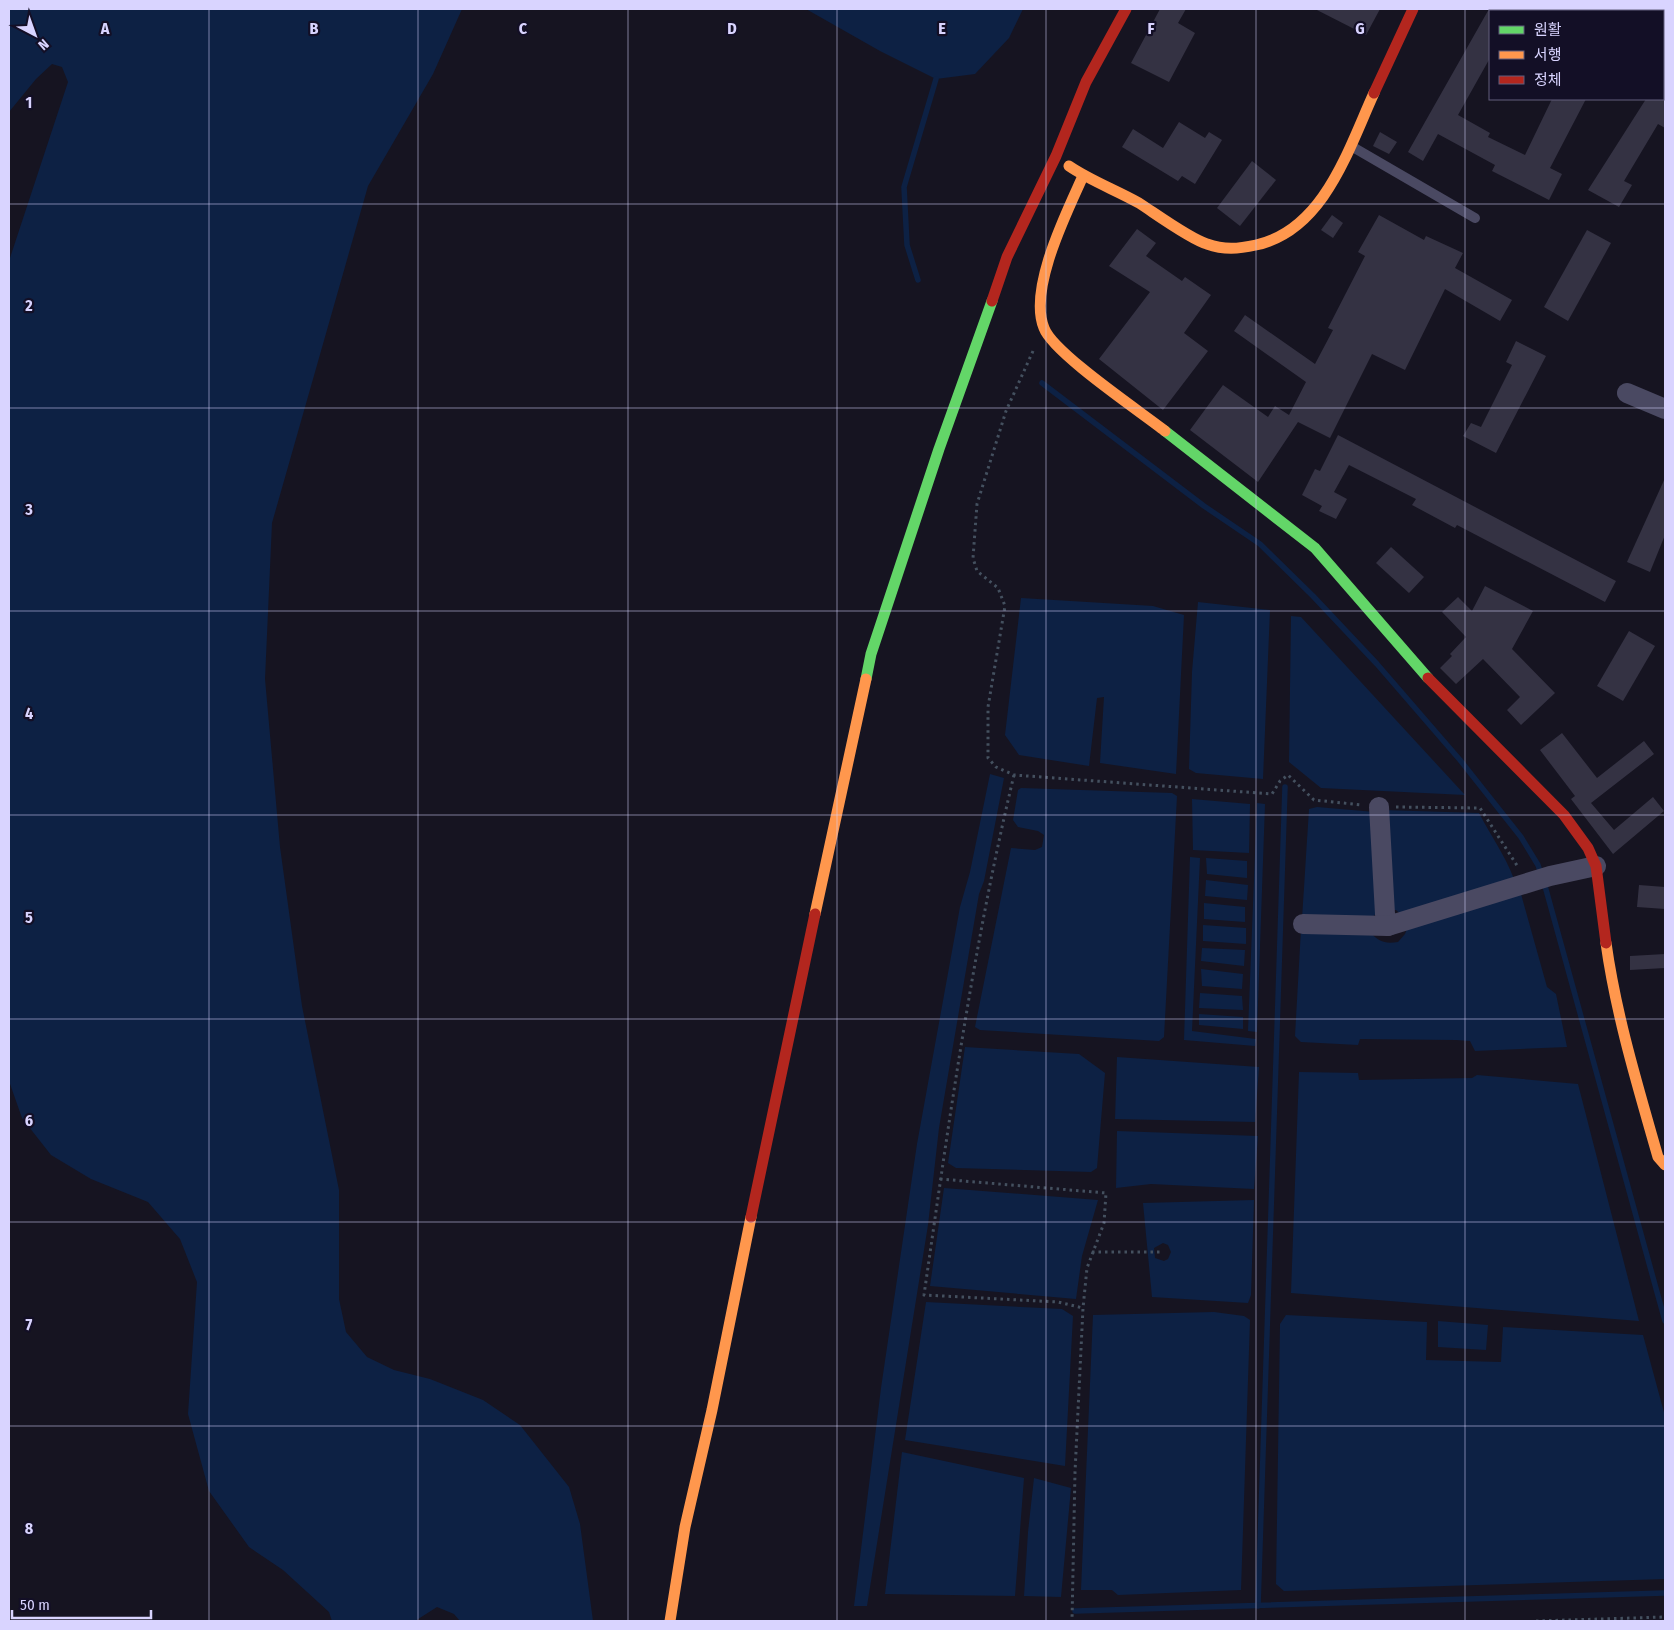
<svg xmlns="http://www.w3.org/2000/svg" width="1674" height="1630" font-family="'Fira Sans Condensed','Noto Sans KR',sans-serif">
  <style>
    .water { fill: #0d2144; fill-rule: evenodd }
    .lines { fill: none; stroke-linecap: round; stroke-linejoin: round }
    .stream { stroke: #0d2144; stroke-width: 5.5 }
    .building { fill: #343243 }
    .path { stroke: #44505f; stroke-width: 3; stroke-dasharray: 2.5 4; stroke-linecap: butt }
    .lane { stroke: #4a4962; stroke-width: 10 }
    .street { stroke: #4a4962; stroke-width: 20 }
    .fast { stroke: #63d668; stroke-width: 11 }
    .slow { stroke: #ff974d; stroke-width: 11 }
    .jam { stroke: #b3261e; stroke-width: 11 }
    .grid { fill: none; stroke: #d9d4ff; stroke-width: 1; stroke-opacity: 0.55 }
    .grid-label { font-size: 16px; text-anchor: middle; font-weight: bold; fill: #d9d4ff; stroke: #130f26; stroke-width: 4.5; stroke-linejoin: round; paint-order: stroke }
  </style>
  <rect width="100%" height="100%" fill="#161421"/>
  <g class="water">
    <polygon points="9,9 462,9 433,74 368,186 272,523 265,679 280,847 302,1006 339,1190 339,1299 346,1332 367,1357 394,1370 430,1379 483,1400 520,1425 569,1487 580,1524 593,1621 460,1621 454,1614 437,1607 415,1621 332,1621 329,1612 283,1570 249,1547 209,1491 188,1414 197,1282 180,1239 148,1202 91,1179 51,1155 22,1118 9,1081 9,261 68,82 62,67 52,64 36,79 9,112"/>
    <polygon points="806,9 1023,9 1009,38 975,74 936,79 880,51"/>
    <polygon points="1021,598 1153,606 1184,615 1176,774 1100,763 1104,697 1097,698 1089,766 1019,755 1005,735"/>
    <polygon points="1198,602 1270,610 1263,779 1196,773 1189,769 1192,672"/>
    <polygon points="1291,616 1301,617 1465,795 1321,788 1289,762"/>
    <polygon points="990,774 1004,778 984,881 979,894 939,1128 928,1225 867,1606 854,1606 881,1388 917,1144 960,907 970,872"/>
    <polygon points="1021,788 1172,793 1177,796 1164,1037 1159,1041 980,1030 975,1027 1011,848 1035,850 1042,847 1044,835 1038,831 1018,827 1013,820 1018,790"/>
    <polygon points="1192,799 1250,804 1249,853 1193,850"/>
    <polygon points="1257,803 1265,804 1257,1032 1248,1031"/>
    <polygon points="1317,807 1375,812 1379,912 1369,919 1302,919 1309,809"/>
    <path d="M1382 810 1479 813C1491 836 1505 855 1514 879L1402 915 1396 910H1388Z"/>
    <polygon points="1190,857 1200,858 1192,1031 1256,1039 1255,1046 1184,1040"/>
    <polygon points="1206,858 1247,861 1247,878 1207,874"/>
    <polygon points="1206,880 1248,885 1247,900 1205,896"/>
    <path d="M1521 894 1547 987 1556 994 1567 1047 1475 1051 1470 1041 1456 1040 1360 1039 1358 1045 1301 1042 1295 1036 1301 929 1370 932C1379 942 1385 944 1398 942L1405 934 1408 926Z"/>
    <polygon points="1204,903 1245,907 1245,922 1204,919"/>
    <polygon points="1203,925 1246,928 1246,944 1203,941"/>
    <polygon points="1202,948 1245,950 1244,966 1201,961"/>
    <polygon points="1201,969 1243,974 1242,989 1202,986"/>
    <polygon points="1200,993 1242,996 1243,1010 1199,1008"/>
    <polygon points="1199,1014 1243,1017 1243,1029 1199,1025"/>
    <polygon points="965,1047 1079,1054 1105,1073 1097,1168 1091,1172 956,1168 948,1163"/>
    <polygon points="1117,1057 1259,1067 1255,1122 1115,1119"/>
    <polygon points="1299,1072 1358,1073 1359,1080 1472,1078 1477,1075 1578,1084 1639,1321 1291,1293"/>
    <polygon points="1117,1131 1258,1136 1254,1189 1151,1184 1116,1188"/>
    <polygon points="944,1188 1098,1200 1082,1256 1076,1299 930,1286"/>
    <path d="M1254 1200 1251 1295 1248 1303 1152 1297 1143 1203ZM1163 1243 1168 1245 1171 1252 1168 1259 1164 1261 1155 1258 1154 1248Z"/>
    <polygon points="926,1302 1062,1309 1073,1316 1065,1466 905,1440"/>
    <polygon points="1214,1312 1244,1316 1250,1320 1241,1590 1118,1595 1112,1590 1081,1590 1093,1315"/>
    <polygon points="1286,1315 1427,1322 1426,1360 1501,1362 1503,1327 1643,1335 1665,1416 1665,1579 1284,1591 1276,1584 1280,1324"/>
    <polygon points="1438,1321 1488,1325 1486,1350 1438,1347"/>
    <polygon points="902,1452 1024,1478 1015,1596 885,1594"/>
    <polygon points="1034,1478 1071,1488 1061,1597 1024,1596 1028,1532"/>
  </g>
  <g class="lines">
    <g class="stream">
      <polyline points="918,280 907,245 904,187 936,79"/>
      <polyline points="1042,383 1204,506 1260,544 1313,596 1377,664 1460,760 1521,837 1538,865 1545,886 1665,1321"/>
      <polyline points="1258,1606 1285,787"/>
      <polyline points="1075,1611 1665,1593"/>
    </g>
  </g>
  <g class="building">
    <polygon points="1160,9 1186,9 1178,23 1195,33 1169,82 1131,63"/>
    <polygon points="1315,9 1380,9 1366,35"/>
    <polygon points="1489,9 1490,58 1458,115 1490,133 1488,137 1525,155 1552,99 1586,99 1550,168 1562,174 1549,200 1492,171 1495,165 1438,134 1423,161 1408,152"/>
    <polygon points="1646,99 1665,99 1665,128 1658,124 1624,181 1632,185 1619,207 1588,190"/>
    <polygon points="1179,122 1205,138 1209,132 1222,140 1195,184 1182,176 1178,181 1122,147 1133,129 1163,148"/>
    <polygon points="1380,132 1397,142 1389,154 1373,146"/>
    <polygon points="1252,161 1276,180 1240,226 1217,208"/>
    <polygon points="1332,215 1343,223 1333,238 1321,230"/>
    <polygon points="1379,215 1424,240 1426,236 1463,253 1455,268 1512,300 1500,321 1445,289 1405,370 1372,354 1330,438 1298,422 1258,482 1190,430 1223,385 1268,417 1275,406 1289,415 1306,382 1234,331 1245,315 1315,364 1333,330 1328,328 1365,256 1358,252"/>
    <polygon points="1137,229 1156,243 1146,256 1182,281 1185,277 1211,295 1184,333 1208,351 1163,410 1099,359 1150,292 1109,266"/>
    <polygon points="1587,230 1611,243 1568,321 1544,307"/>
    <polygon points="1516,341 1546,356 1496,453 1463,436 1471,423 1481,427 1512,365 1506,362"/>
    <polygon points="1338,435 1616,581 1605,602 1457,525 1455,528 1412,505 1416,499 1349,465 1334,492 1347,499 1336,519 1319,511 1322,506 1302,495 1315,469 1320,471"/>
    <polygon points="1665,478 1665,535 1650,572 1627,562"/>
    <polygon points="1391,547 1424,577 1409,593 1376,563"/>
    <polygon points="1485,586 1533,611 1512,649 1555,693 1521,725 1507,710 1520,697 1483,659 1456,684 1440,668 1452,656 1450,654 1466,637 1442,612 1458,597 1472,611"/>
    <polygon points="1629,631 1655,646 1623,701 1597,686"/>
    <polygon points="1562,733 1597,778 1644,741 1654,754 1591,803 1614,830 1653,797 1664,811 1613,854 1571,799 1575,796 1540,750"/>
    <polygon points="1639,885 1665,887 1665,909 1637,907"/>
    <polygon points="1665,954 1665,968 1630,970 1630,956"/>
  </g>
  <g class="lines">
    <g class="path">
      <polyline points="1033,351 1006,411 977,504 973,558 977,571 998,588 1005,606 988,707 988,758 996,767 1014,775 1272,794 1280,781 1288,775 1314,800 1362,805"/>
      <path d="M1014 775C973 946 949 1121 924 1295L1058 1302 1083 1308"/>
      <polyline points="1396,807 1480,808 1518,867"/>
      <polyline points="940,1179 1106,1193 1104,1223 1087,1268 1083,1308 1075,1472 1072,1621"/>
      <polyline points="1092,1252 1162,1252"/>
      <polyline points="1536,1621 1665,1617"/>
    </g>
    <polyline class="lane" points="1351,146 1475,218"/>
    <g class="street">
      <polyline points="1627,393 1665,409"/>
      <polyline points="1379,807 1385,914 1388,926"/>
      <polyline points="1303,924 1388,926 1550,876 1596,866"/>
    </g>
    <g class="fast">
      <polyline points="1165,431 1315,548 1428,678"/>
      <polyline points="866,679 871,654 939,449 992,301"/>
    </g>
    <g class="slow">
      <path d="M1069 166C1091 181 1116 190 1139 203 1156 214 1190 239 1207 244 1224 250 1238 249 1256 245 1324 230 1348 150 1374 93"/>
      <path d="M1083 176C1067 212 1028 289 1044 328 1053 353 1141 412 1165 431"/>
      <polyline points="815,914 866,679"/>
      <path d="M1606 943C1616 1015 1638 1087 1658 1157L1665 1165"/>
      <polyline points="670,1621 685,1527 712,1410 751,1217"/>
    </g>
    <g class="jam">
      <polyline points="1374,93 1413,9"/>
      <polyline points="992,301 1007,257 1056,156 1086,82 1126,9"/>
      <polyline points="1428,678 1564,815 1588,848 1596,866 1606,943"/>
      <polyline points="751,1217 815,914"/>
    </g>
  </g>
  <path class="grid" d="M209 9V1621M418 9V1621M628 9V1621M837 9V1621M1046 9V1621M1256 9V1621M1465 9V1621M9 204H1665M9 408H1665M9 611H1665M9 815H1665M9 1019H1665M9 1222H1665M9 1426H1665"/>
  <g class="grid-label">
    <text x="105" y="34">A</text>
    <text x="314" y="34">B</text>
    <text x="523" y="34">C</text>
    <text x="732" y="34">D</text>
    <text x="942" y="34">E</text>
    <text x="1151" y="34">F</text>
    <text x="1360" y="34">G</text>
    <text x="29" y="108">1</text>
    <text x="29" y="311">2</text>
    <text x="29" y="515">3</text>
    <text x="29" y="719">4</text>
    <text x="29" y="923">5</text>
    <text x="29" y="1126">6</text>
    <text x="29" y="1330">7</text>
    <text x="29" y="1534">8</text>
  </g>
  <rect width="1674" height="1630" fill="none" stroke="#d9d4ff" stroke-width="20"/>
  <rect x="1489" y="10" width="175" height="90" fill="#130f26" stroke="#625e7d"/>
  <rect x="1499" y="26" width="25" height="8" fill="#63d668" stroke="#625e7d"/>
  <text x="1534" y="35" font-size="15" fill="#d9d4ff">원활</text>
  <rect x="1499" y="51" width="25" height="8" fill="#ff974d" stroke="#625e7d"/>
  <text x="1534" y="60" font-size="15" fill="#d9d4ff">서행</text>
  <rect x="1499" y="76" width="25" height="8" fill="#b3261e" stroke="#625e7d"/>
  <text x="1534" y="85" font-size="15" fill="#d9d4ff">정체</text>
  <g transform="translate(35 35) rotate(139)" stroke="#130f26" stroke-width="4" paint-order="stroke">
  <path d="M0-4L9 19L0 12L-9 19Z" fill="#d9d4ff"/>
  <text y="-8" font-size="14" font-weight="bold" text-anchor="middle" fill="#d9d4ff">N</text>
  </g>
  <path d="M12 1610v8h139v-8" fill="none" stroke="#d9d4ff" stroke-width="2.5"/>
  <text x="20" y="1610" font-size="15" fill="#d9d4ff" stroke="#130f26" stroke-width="4" paint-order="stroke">50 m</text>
</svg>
